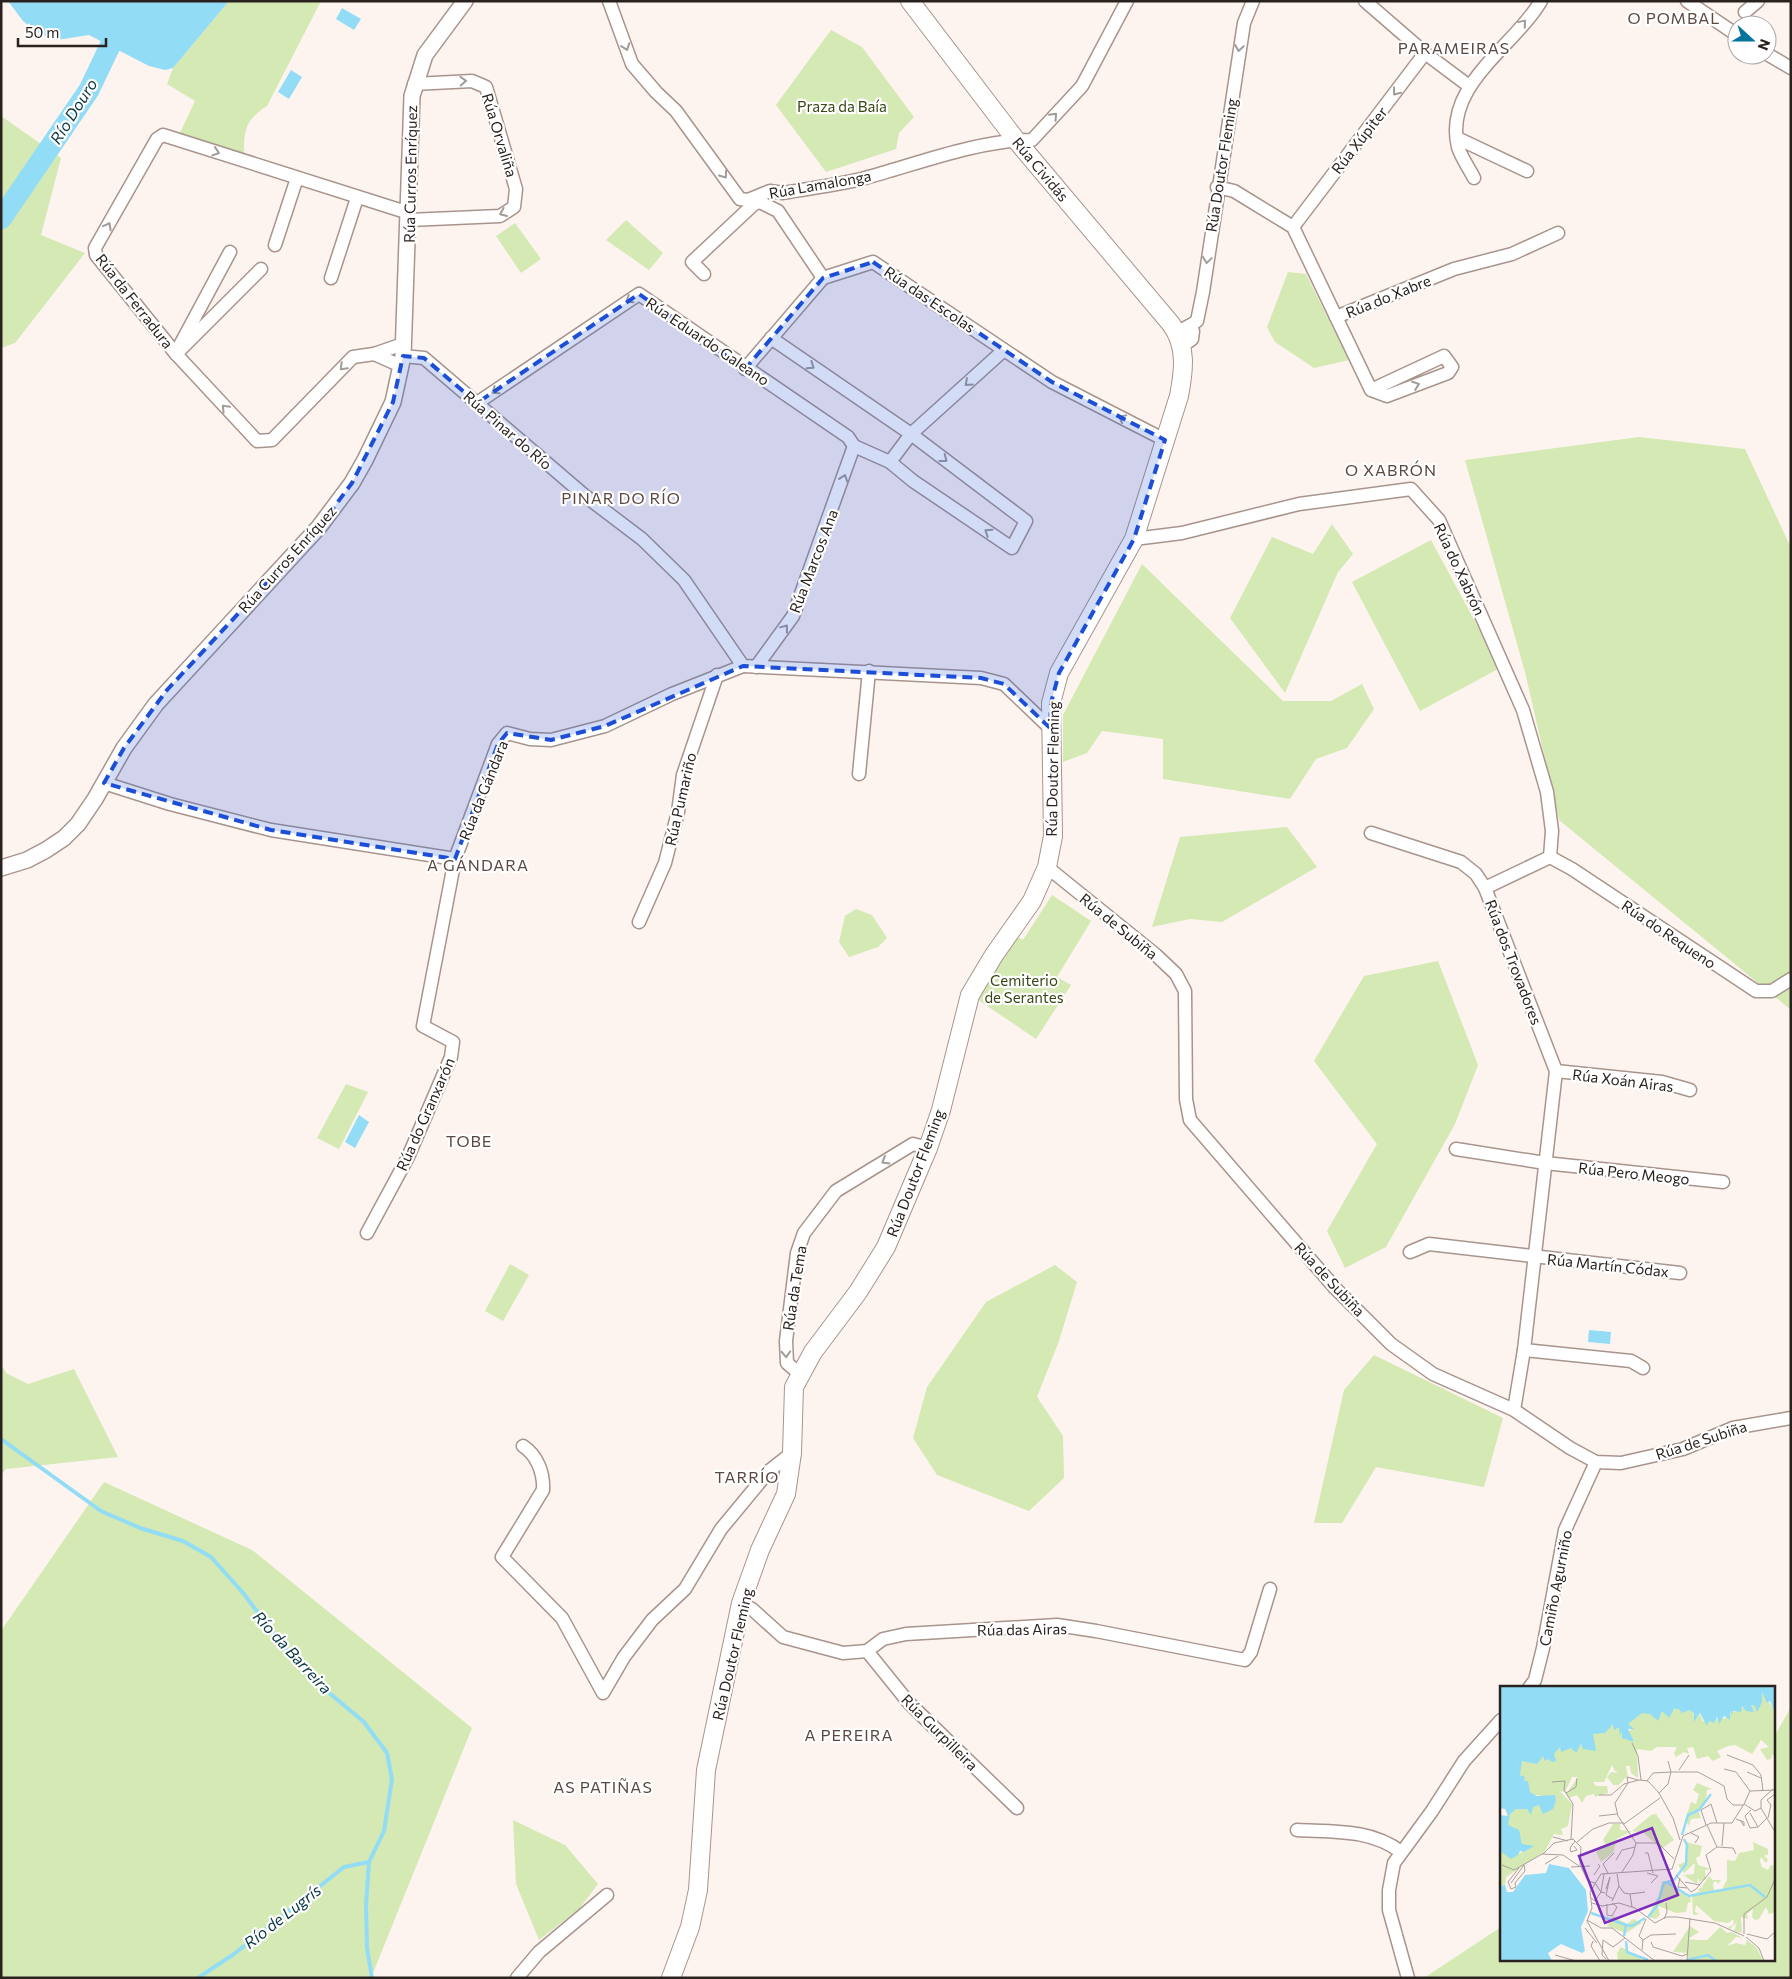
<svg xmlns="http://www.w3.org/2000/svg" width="1792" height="1979" font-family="Commissioner,sans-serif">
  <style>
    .green { fill: #d4e9b3 }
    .water { fill: #93dcf6 }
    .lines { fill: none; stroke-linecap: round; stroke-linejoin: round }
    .stream { stroke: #93dcf6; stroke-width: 4 }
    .river { stroke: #93dcf6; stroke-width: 21 }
    .minor-casing { stroke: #a8948c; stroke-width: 15 }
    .tertiary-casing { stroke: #a8948c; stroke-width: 18 }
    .secondary-casing { stroke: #a8948c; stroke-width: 20 }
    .minor { stroke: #fff; stroke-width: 12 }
    .tertiary { stroke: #fff; stroke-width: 15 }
    .secondary { stroke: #fff; stroke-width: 18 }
    .oneway { stroke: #9f9c9a }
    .marked { fill: #1d4ed8; fill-opacity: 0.2; stroke: #1d4ed8; stroke-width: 4; stroke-dasharray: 10 6; stroke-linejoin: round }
    .labels { text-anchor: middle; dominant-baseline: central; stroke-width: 4.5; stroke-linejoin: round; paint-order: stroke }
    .park-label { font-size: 15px; fill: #364713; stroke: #fff }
    .street-label { font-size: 15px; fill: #2a221f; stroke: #fff }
    .neighbourhood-label { font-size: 16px; letter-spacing: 1px; fill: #5a4841; stroke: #fff }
    .water-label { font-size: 16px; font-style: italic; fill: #073542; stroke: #fff }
    .inset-river { fill: none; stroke: #93dcf6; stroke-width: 2.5 }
    .inset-road { fill: none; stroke: #a9a09c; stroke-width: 1 }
    .view { fill: #7b2cbf; fill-opacity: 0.15; stroke: #7b2cbf; stroke-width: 2.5 }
    .inset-edge { fill: none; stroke: #2a221f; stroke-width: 2.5 }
  </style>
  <rect width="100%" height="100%" fill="#fdf4f0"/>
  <g class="green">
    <path d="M229 1H321L267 106C245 120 244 130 244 155L179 135 195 101 167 84 173 68Z"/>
    <polygon points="831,30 862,47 914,117 899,133 896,149 826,172 776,105"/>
    <polygon points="1,116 61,158 41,235 85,253 15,343 1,348"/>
    <polygon points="626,220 663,253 649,270 606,240"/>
    <polygon points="515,223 541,259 521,273 496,236"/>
    <polygon points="1288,272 1306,274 1349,360 1314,368 1275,342 1267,327"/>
    <polygon points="1639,437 1745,449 1791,548 1791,1010 1559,820 1525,672 1465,460"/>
    <polygon points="1332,524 1353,554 1338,572 1285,693 1230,618 1272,537 1313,554"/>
    <polygon points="1431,540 1500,668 1420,711 1352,582"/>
    <polygon points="1142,564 1283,701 1331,701 1362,684 1374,709 1347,748 1316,759 1290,799 1163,779 1163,739 1102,731 1087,753 1063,762 1063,715"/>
    <polygon points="1287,827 1317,867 1222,922 1190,919 1152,927 1180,837"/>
    <polygon points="1052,895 1091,921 1057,977 1071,985 1036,1039 977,999 1015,935 1023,940"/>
    <polygon points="856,909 872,915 887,938 878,947 849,957 839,942 845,916"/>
    <polygon points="1438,961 1478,1065 1455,1124 1386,1247 1345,1268 1327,1231 1377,1144 1314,1061 1364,976"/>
    <polygon points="346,1084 368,1092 339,1149 317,1138"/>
    <polygon points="510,1264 529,1275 503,1321 485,1311"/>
    <polygon points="1055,1265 1077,1282 1059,1341 1037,1397 1063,1436 1064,1478 1029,1511 937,1475 913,1438 927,1387 986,1302"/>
    <polygon points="1374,1355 1503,1418 1484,1487 1376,1467 1342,1523 1314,1523 1344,1390"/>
    <polygon points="1,1364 6,1373 28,1384 74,1369 118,1457 6,1469 1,1475"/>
    <polygon points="104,1482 252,1550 472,1728 371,1978 1,1978 1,1631"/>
    <polygon points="1791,1707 1791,1978 1424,1978 1501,1927 1501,1960 1773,1960 1773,1739"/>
    <polygon points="513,1820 565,1845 598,1884 579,1909 539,1940 516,1884"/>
  </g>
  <g class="water">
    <polygon points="8,1 229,1 173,68 165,70 149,66 89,35 57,40 40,34 23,21"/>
    <polygon points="342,8 361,19 354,30 336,19"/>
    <polygon points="291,70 302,77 289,99 278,92"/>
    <polygon points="359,1115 369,1122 355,1148 345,1142"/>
    <polygon points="1589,1330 1611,1332 1610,1344 1588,1342"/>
  </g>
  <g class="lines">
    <g class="stream">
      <polyline points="1,1439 101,1511 140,1528 183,1541 211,1557 244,1594 282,1645 321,1686 364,1722 387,1753 392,1779 384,1831 369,1862 366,1905 367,1948 372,1978"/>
      <polyline points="198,1978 234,1954 344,1867 369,1862"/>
    </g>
    <polyline class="river" points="1,219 89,90 110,46 142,1"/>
    <g class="minor-casing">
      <g id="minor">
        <path d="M609 1 632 64 656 92 676 111 740 199 748 200 770 191 783 193C810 188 839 185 865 178 917 164 978 140 1032 140L1082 86 1127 1"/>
        <polyline points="1365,1 1425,53 1469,86"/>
        <polyline points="1687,1 1737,35"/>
        <polyline points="1745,12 1758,1"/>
        <polyline points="1767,54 1791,68"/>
        <polyline points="1457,138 1527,171"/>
        <path d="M1474 178C1469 168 1461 157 1458 147 1443 85 1514 47 1541 1"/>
        <polyline points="1217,187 1234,191 1293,227 1371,390 1387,396 1448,373 1452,367 1444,356 1371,390"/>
        <polyline points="409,220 500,216 514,207 516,189 486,87 472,81 414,84"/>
        <polyline points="1293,227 1425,53"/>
        <polyline points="275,245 297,178"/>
        <polyline points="704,274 692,262 754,204 760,202 778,211 823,278 873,262 1052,382 1165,440"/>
        <polyline points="331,278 357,198"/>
        <polyline points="1336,317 1454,269 1512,254 1558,233"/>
        <polyline points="1189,326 1197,321 1203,292 1244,23 1253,1"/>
        <polyline points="403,344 374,354 353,357 272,440 257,441 176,354 96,255 95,248 157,139 163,135 409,213"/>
        <polyline points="180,345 230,252"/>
        <polyline points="1182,346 1192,339 1193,331 1189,326 1183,329"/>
        <polyline points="176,354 261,269"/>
        <polyline points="374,354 401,366"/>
        <polyline points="403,356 424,358 584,495 642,539 684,580 743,666 981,678 1004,684 1050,728"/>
        <polyline points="745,369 823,278"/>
        <polyline points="477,403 639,294 848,437 854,446 890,462 913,481 1012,548 1026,521 911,434 771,338"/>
        <polyline points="890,462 911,434 1004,350"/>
        <polyline points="1134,539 1182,533 1299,504 1411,489 1439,520 1523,710 1547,792 1552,831 1550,857"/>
        <polyline points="756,667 793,616 854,446"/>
        <polyline points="859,774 869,671"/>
        <polyline points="104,783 170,804 271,830 455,859 498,744 507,733 530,739 551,740 605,726 672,694 743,666"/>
        <polyline points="1371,833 1461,862 1476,874 1485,888 1556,1071 1524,1350 1514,1410"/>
        <polyline points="1550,857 1572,869 1756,991 1772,991 1791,979"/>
        <polyline points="1047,867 1156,955 1176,974 1185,991 1186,1099 1190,1120 1335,1288 1391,1344 1433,1374 1514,1410 1570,1448 1596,1462 1621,1463 1683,1449 1733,1428 1791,1418"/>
        <polyline points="1485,888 1550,857"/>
        <polyline points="639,922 665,863 678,812 683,775 717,675"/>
        <polyline points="1556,1071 1662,1082 1690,1090"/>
        <polyline points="1456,1149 1545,1163 1723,1182"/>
        <polyline points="367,1233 408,1157 451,1057 453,1042 423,1026 455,859"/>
        <polyline points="1410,1252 1429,1244 1680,1273"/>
        <polyline points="1524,1350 1631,1361 1643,1368"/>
        <polyline points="801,1375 787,1363 786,1341 797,1253 804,1233 836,1191 913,1144 928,1148"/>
        <path d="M523 1446C537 1455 544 1473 543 1490L502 1557 562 1618 603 1693 624 1657 652 1620 685 1589 721 1529 769 1471 792 1453"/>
        <polyline points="741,1603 752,1609 783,1637 843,1653 867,1651 883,1639 906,1634 1057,1625 1096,1631 1245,1660 1251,1652 1270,1589"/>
        <polyline points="867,1651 909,1703 1017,1808"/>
        <polyline points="1529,1688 1535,1680 1543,1648 1565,1530 1596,1462"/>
        <path d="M1297 1830C1334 1832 1371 1829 1401 1852"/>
        <polyline points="517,1978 539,1952 607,1895"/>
        <polyline points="1408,1978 1389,1910 1389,1890 1394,1863 1432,1811 1464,1761 1501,1720"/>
      </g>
    </g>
    <g class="tertiary-casing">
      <polyline id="tertiary" points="1,868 27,860 46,850 64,838 78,824 95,799 124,748 156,704 319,527 352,483 365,460 393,402 403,356 412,96 425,55 465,1"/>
    </g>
    <g class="secondary-casing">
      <path id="secondary" d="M671 1978 690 1927 698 1890 706 1770 741 1603 760 1550 786 1494 792 1453 794 1387 813 1352 858 1292 886 1247 928 1148 941 1110 970 995 994 955 1032 901 1047 867 1053 836 1051 703 1059 673 1134 539 1179 396C1184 370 1187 346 1171 324L1016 140 910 1"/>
    </g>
    <use href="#minor" class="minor"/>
    <use href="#tertiary" class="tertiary"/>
    <use href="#secondary" class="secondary"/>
  </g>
  <defs><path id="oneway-chevron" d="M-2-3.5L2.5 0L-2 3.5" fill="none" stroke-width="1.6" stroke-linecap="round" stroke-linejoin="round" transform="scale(1.25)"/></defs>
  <g class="oneway">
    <use href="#oneway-chevron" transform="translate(1523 23) rotate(-50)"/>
    <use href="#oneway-chevron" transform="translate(626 47) rotate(70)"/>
    <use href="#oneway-chevron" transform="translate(1239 48) rotate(99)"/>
    <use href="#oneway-chevron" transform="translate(463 81) rotate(-3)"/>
    <use href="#oneway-chevron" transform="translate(1396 92) rotate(128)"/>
    <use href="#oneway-chevron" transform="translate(1054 116) rotate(-47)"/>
    <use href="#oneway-chevron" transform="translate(216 152) rotate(18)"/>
    <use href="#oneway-chevron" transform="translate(724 175) rotate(54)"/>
    <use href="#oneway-chevron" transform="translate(503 213) rotate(157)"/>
    <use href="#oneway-chevron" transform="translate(108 226) rotate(-61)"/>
    <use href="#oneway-chevron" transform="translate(1207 260) rotate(98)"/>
    <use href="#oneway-chevron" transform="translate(629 300) rotate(146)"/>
    <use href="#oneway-chevron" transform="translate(811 366) rotate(34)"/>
    <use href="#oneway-chevron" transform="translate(343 367) rotate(134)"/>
    <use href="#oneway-chevron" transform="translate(968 383) rotate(138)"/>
    <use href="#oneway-chevron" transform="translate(1416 385) rotate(-21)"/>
    <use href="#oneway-chevron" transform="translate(495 391) rotate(146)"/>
    <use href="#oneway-chevron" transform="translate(225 408) rotate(-134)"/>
    <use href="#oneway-chevron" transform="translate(1122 418) rotate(-151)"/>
    <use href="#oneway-chevron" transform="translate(944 459) rotate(37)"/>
    <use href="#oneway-chevron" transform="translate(844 478) rotate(-71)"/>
    <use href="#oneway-chevron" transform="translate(988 532) rotate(-146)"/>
    <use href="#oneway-chevron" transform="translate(785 628) rotate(-53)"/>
    <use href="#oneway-chevron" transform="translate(885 1161) rotate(149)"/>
    <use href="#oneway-chevron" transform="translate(786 1354) rotate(87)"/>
  </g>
  <path class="marked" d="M873 262 1052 382 1165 440 1134 539 1059 673 1051 703 1050 728 1004 684 981 678 743 666 605 726 551 740 507 733 498 744 455 859 271 830 104 783 124 748 167 690 319 527 352 483 393 402 403 356 424 358 477 403 639 294 745 369 823 278Z"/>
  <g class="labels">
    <g class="park-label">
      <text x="842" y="106">Praza da Baía</text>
      <text x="1024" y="980">Cemiterio<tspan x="1024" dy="17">de Serantes</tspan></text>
    </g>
    <g class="street-label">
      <text transform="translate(500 135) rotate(73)">Rúa Orvaliña</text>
      <text transform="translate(1359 140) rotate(-52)">Rúa Xúpiter</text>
      <text transform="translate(1221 165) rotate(-81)">Rúa Doutor Fleming</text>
      <text transform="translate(1041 169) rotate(50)">Rúa Cividás</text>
      <text transform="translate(410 174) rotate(-89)">Rúa Curros Enríquez</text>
      <text transform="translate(820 184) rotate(-10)">Rúa Lamalonga</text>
      <text transform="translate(1388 296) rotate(-22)">Rúa do Xabre</text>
      <text transform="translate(930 299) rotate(34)">Rúa das Escolas</text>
      <text transform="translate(135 301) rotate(52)">Rúa da Ferradura</text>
      <text transform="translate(708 341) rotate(34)">Rúa Eduardo Galeano</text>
      <text transform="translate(508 430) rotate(41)">Rúa Pinar do Río</text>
      <text transform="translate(287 559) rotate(-48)">Rúa Curros Enríquez</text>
      <text transform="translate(813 561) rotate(-69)">Rúa Marcos Ana</text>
      <text transform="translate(1460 569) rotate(65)">Rúa do Xabrón</text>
      <text transform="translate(1052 769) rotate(-89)">Rúa Doutor Fleming</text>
      <text transform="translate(483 790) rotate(-68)">Rúa da Gándara</text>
      <text transform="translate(680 799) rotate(-77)">Rúa Pumariño</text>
      <text transform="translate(1119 926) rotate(39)">Rúa de Subiña</text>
      <text transform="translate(1669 934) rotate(34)">Rúa do Requeno</text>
      <text transform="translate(1514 962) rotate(69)">Rúa dos Trovadores</text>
      <text transform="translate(1623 1080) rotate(7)">Rúa Xoán Airas</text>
      <text transform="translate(425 1114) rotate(-66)">Rúa do Granxarón</text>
      <text transform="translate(915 1173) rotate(-69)">Rúa Doutor Fleming</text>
      <text transform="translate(1634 1173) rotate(6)">Rúa Pero Meogo</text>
      <text transform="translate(1608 1265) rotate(6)">Rúa Martín Códax</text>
      <text transform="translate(1330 1279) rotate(47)">Rúa de Subiña</text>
      <text transform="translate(794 1288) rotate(-81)">Rúa da Tema</text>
      <text transform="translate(1701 1440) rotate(-18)">Rúa de Subiña</text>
      <text transform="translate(1555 1588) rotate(-79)">Camiño Agurniño</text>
      <text transform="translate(1022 1629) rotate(-1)">Rúa das Airas</text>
      <text transform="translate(732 1654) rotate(-77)">Rúa Doutor Fleming</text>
      <text transform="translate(940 1732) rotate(45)">Rúa Gurpilleira</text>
    </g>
    <g class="neighbourhood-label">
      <text x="1674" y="17">O POMBAL</text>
      <text x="1454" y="47">PARAMEIRAS</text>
      <text x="1391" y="469">O XABRÓN</text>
      <text x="621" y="497">PINAR DO RÍO</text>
      <text x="478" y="864">A GÁNDARA</text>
      <text x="469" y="1140">TOBE</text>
      <text x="747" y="1476">TARRÍO</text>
      <text x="849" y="1734">A PEREIRA</text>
      <text x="603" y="1786">AS PATIÑAS</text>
    </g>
    <g class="water-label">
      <text transform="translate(73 111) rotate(-58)">Río Douro</text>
      <text transform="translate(293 1652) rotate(47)">Río da Barreira</text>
      <text transform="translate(282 1916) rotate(-38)">Río de Lugrís</text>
    </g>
  </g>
  <g transform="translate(1500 1686)">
    <rect width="275" height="275" fill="#fdf4f0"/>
    <path d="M261 5 275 25V72L272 68 271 73 267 74 260 63 269 61 261 54 252 68 235 59 228 60 217 65 221 71 213 75 208 70 197 73 193 61 187 62 189 68 184 66 176 71 174 67 177 61H157L151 65 137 63 138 92 131 87 130 80H126L128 92 115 85 112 79 104 96H93L96 100H107L108 107 95 111 94 108 86 110 82 117 77 109 69 112 66 108 78 91H72L65 106 60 105 72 118 68 140 61 143 63 149 54 148 45 165 6 191 5 200 0 199V165L12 171 30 162 22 160 21 152 8 140 7 129 15 122H32L43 110 30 108 18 84 21 73 56 60 71 61 75 64 77 58 82 60 91 48 110 38 119 40 124 49 133 42 126 37 141 26 163 25 166 28 177 22 191 24 196 33 200 28 203 35 227 32 229 25 235 26 243 21 246 25 252 24 251 19 258 21ZM111 86 119 87 126 91 119 99H113L107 91ZM197 97 212 103 207 104 206 116 198 125 201 132 191 133 189 140 185 134 191 116 196 118 199 108 193 104ZM156 128 174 154 161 163 144 147 132 145 117 153 113 167 101 176 96 166 106 159 103 154 113 138H120V144L132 145 151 129ZM186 156 202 160 200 170 196 172 198 179 211 183 205 184 206 193 199 196 198 191 197 198 183 189 194 188 195 177 184 187 178 179 185 176ZM253 156 268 163V169H264L268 174 266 177 261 171 260 175 262 181 268 184 271 179 275 180V226L269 228 266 221 259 233 255 234 252 231 253 223 247 228 248 233 241 231 242 247 234 245 237 236 230 243 227 242 233 239 234 233 228 237 214 235 196 219 195 226 200 228 193 229 192 209 200 205 197 203 201 202 209 190 213 194H221L218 198 216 195 213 197 214 204 222 203 227 194V174L235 175 239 167 254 164ZM162 195H172L179 206 190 209 191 216 188 217 186 226 176 227 158 220 160 229 156 233 148 231 157 212 167 218 166 214 158 212ZM113 230 127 238 133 233 142 237 126 247 107 240ZM190 240 199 246 188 253 197 254H207L220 241 227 247 232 246 243 252 236 251 227 260 236 257 245 259 247 254 257 262 263 275 188 274V267L173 266ZM121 261 141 272 140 275H118L117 267Z" fill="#d4e9b3"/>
    <path d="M0 0H275V28L270 15 267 17 262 6V16L257 26 255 20 251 19 254 26 246 25 242 20 241 26 233 25 232 29 230 25V34L224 30 219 38 217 31 214 37 209 35 207 40 200 27 194 36V28L190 24 182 27 179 23H174L169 32 162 25 158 35 150 28 142 27 128 38 134 43H128L134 56 122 52V45L120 50 119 41 114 44 113 38 105 47 93 48 96 65 83 63 81 58 76 67 71 62 61 66 60 61 54 68 56 75 52 76 48 73 45 75 43 70 37 78 22 75 20 89 25 91 24 95H28L30 106 37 110 55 109 56 115 53 123 43 128 39 119 33 121 31 129 27 123H16L10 128 8 139 19 144 22 158 34 160 24 166 20 165 18 169 11 173 0 165V129L8 130 5 123 0 122ZM49 178 69 182 86 204 88 225 81 241 85 265 82 267 61 258 48 267 52 275H0V200L5 199 7 206H13L25 189 46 187Z" fill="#93dcf6"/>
    <path class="inset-river" d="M182 149 188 129 199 124 211 108M168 197 189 210 250 199 265 211M91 227 126 239M148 231 157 220 164 197 174 194 186 178 187 159 184 153M124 250 126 239 132 240 145 232M126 255 127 266 148 274M187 274 208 269 216 275"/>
    <path class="inset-road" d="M132 57 138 70 141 94M227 69 253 79 261 89 263 105M224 83 236 86 250 105M179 84 189 69M247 86 261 92M147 95 153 87 171 86 168 75M52 96 65 95 64 104 73 118 71 153M128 97 127 91 138 94M66 107 76 101 77 92M99 109H111L124 98 139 94 148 95 159 107M244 118 250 105 275 104M261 122V114L273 103M251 124 245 130 250 142 258 141 267 132M250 127 258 141M99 130 117 128M268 132 271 119 267 114 275 108M236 133 244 136V140L240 134M124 138 160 112M206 139 201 124 211 118 217 137M207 139 217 161 233 162 236 168M191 147 199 151 195 157M53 151 68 155M180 154 173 132 159 107 168 98 171 86H198L224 100 227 113 233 119H243M77 156 93 143 109 137H124M136 157H158L174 173M74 160 77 164 71 166 70 162 75 155M222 160 224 137M145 167H148L153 187M42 168 63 169 79 180M116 174 122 164 135 161M45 178 58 170M2 179 14 184 44 167 54 157 73 153 81 161 80 179 88 195 95 197 101 206 95 215 91 212M71 181 90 180M19 182 8 196 11 203 16 201 15 197 25 185 24 179M122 186 133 169 136 157 118 130 115 117 128 97M108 187 103 178 114 167M147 187 158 190 151 197M104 188 101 206 105 207M94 189 100 180 98 178 100 180M176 189 191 206 196 203 211 185 206 169 217 161M180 192 178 201 187 202M185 196 200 199M11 197 24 179M119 200 124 207 130 208 132 221M106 203 110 191 106 209 113 213M130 208 145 206M112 215 119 200 117 188M92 217 102 220 119 217 135 222 155 237 166 231H177L215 237 244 250M107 218V229L112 230 117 221 112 217M164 233 167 226 166 216M87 234 101 242H112L155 275M85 242 97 257M244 248V228L267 211 275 193M247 248 267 253 275 246M151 249 176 248M246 251 259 262 264 275M143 254 139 250 146 233M93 255 91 260 100 275M151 256 153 261 182 270 187 268M142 264 143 254 151 249M55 269 76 275M106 273 102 269 103 254 113 261 125 252M187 274 190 232M109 275 87 235 92 222 90 206 101 188 172 183 183 150 211 137H232L244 118 255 125 261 122 275 146"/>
    <path class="view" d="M152 142 178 209 105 237 79 170Z"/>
    <rect width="275" height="275" class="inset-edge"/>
  </g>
  <rect width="1792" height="1979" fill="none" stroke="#2a221f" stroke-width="5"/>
  <g transform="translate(1752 40) rotate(111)"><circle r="24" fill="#ffffff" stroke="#aaa7a5"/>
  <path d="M0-4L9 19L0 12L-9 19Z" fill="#04739e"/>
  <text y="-8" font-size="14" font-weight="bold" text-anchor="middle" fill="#2a221f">N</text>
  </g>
  <path d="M18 38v8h88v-8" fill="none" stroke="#2a221f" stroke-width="2.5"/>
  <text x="25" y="38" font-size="15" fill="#2a221f" stroke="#ffffff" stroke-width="4" paint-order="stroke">50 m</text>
</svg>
